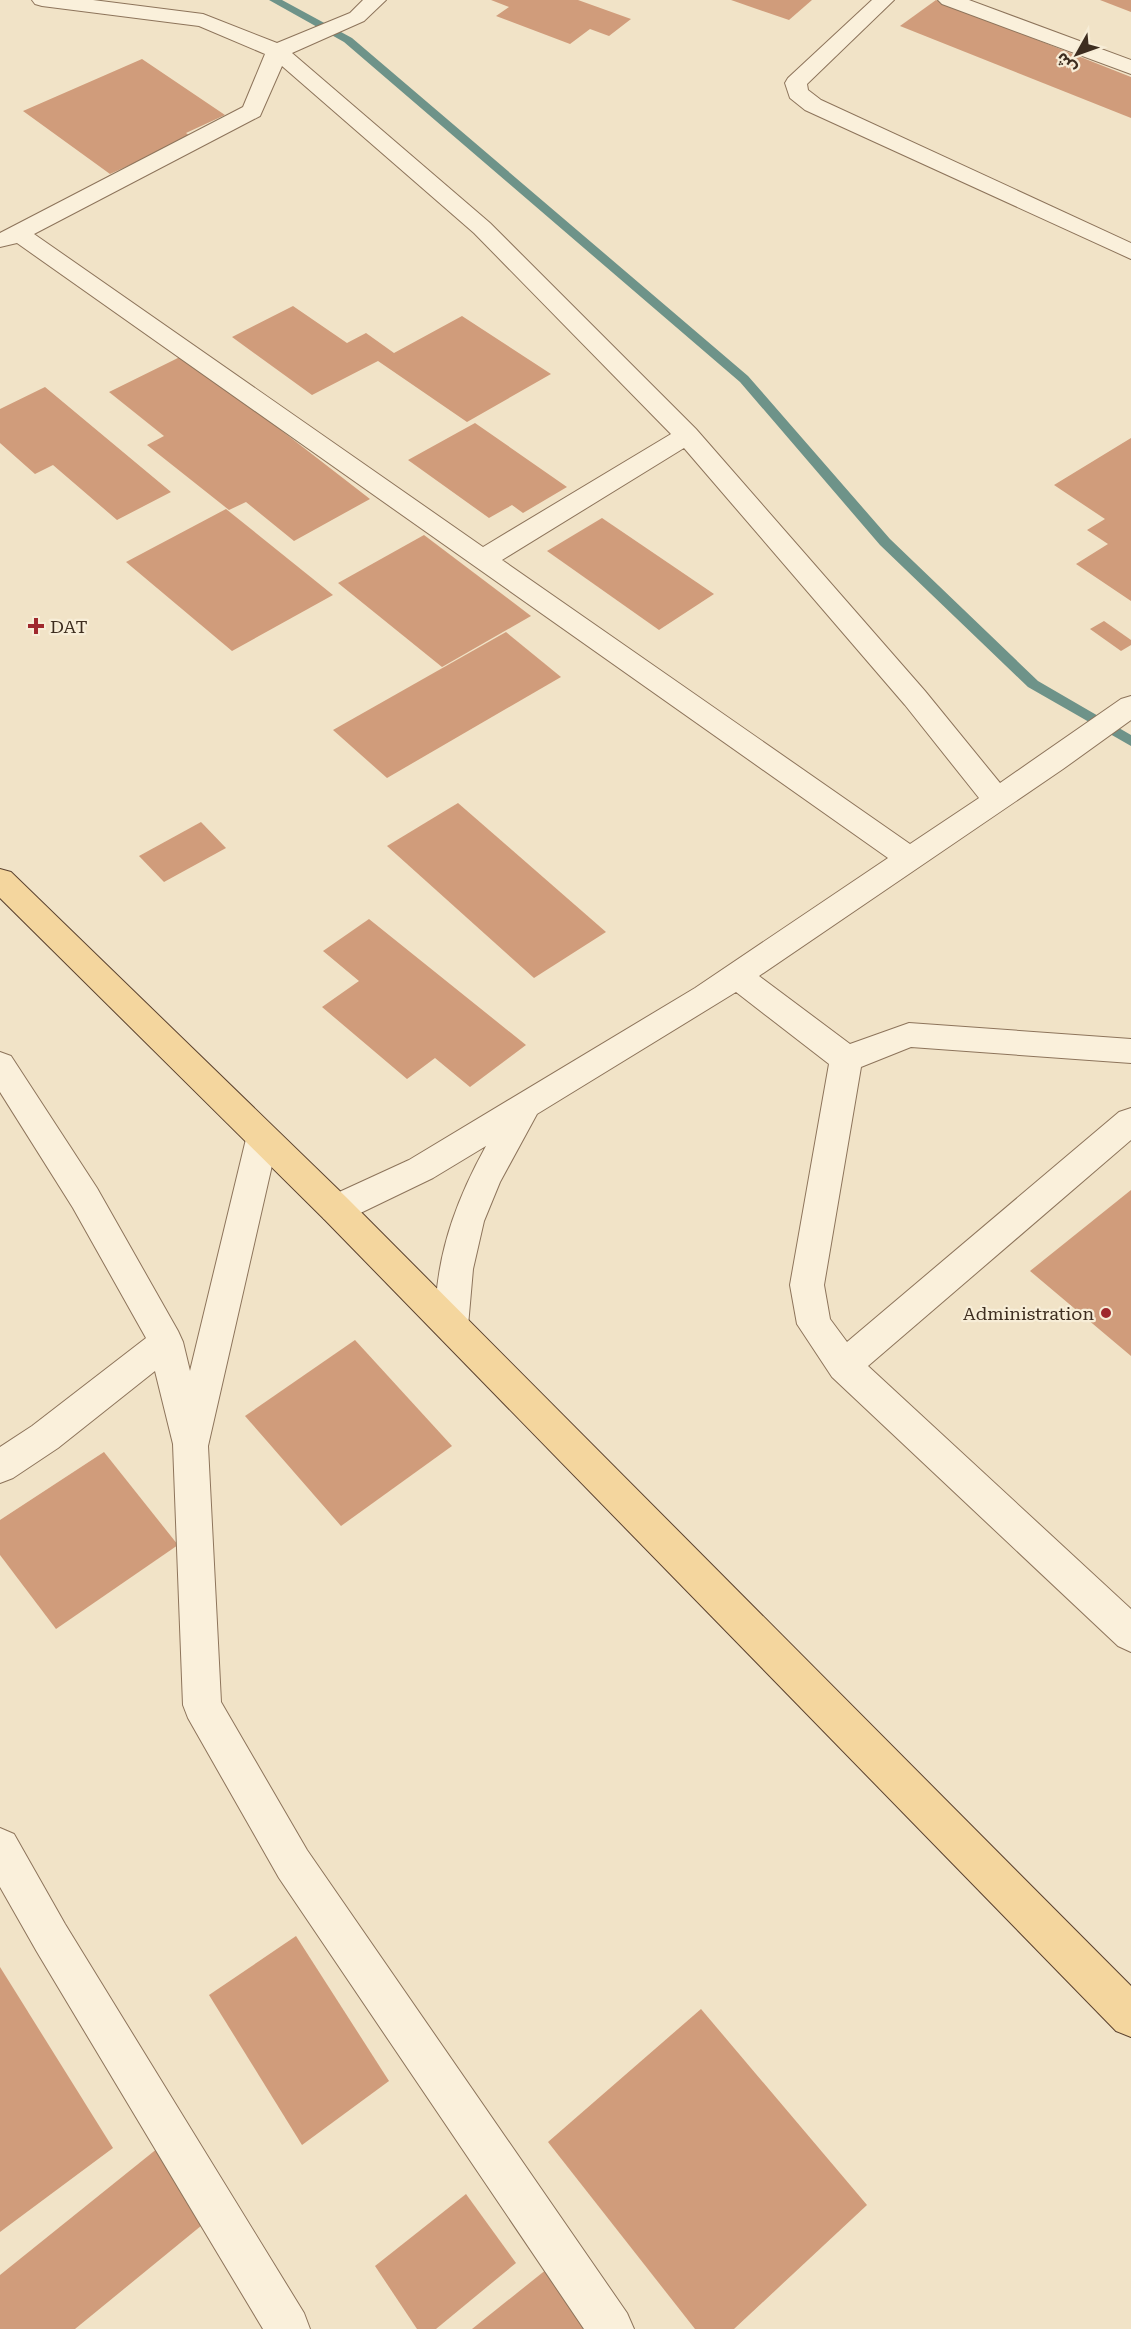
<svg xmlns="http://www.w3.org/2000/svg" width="1131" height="2329" font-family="'Roboto Serif','Noto Sans Arabic',serif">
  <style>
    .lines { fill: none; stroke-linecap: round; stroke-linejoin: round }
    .stream { fill: #6e9389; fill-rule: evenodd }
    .building { fill: #d09c7b }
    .minor-casing { stroke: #8d745b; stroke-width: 2 }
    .major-casing { stroke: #5b422f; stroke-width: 2 }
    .minor { fill: #faf0db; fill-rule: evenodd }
    .major { fill: #f4d69e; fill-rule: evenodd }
    .poi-dot { fill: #9f282d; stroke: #f7edd7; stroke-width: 2 }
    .labels { text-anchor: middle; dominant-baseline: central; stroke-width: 4.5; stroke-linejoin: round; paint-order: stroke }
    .poi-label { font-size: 18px; fill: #3d2d1f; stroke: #f7edd7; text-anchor: start }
  </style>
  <rect width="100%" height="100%" fill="#f1e3c7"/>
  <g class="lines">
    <polygon class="stream" points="269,0 282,0 352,38 748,376 890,539 1038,681 1131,735 1131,746 1028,687 880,545 740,382 344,42"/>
  </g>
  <g class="building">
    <polygon points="491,0 578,0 631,19 609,36 590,29 570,44 496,16 509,7"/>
    <polygon points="731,0 812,0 789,20"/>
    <polygon points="936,0 1131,77 1131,118 900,26"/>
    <polygon points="1100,0 1131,0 1131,12"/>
    <polygon points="142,59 225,115 186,133 191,137 110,174 23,111"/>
    <polygon points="293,306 347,343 366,333 394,353 462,316 551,374 467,422 378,361 312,395 232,337"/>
    <polygon points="184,355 370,499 294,541 246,502 229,510 147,445 164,436 109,392"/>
    <polygon points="45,387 171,492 117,520 53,465 35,474 0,443 0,409"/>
    <polygon points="475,423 567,487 523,513 512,505 489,518 408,460"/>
    <polygon points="1131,438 1131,601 1076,564 1108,544 1087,530 1105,519 1054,485"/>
    <polygon points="226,509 333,595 232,651 126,562"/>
    <polygon points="602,518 714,594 659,630 547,551"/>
    <polygon points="424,535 531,616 442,667 338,583"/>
    <polygon points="1104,621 1131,640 1131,645 1121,651 1090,629"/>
    <polygon points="506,632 561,677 387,778 333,730"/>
    <polygon points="458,803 606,932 534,978 387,846"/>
    <polygon points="201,822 226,848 164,882 139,856"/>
    <polygon points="369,919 526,1045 470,1087 435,1058 407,1079 322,1007 359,981 323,951"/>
    <polygon points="1131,1190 1131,1356 1030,1271"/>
    <polygon points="355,1340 452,1446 341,1526 245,1416"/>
    <polygon points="104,1452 178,1545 56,1629 0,1555 0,1520"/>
    <polygon points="296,1936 389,2081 302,2145 209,1995"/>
    <polygon points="0,1967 113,2148 0,2232"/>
    <polygon points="701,2009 867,2205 734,2329 695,2329 548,2142"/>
    <polygon points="158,2148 207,2221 75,2329 0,2329 0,2275"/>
    <polygon points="466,2194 516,2263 436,2329 417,2329 375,2266"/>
    <polygon points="547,2269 587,2329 472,2329"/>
  </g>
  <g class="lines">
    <g class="minor-casing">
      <g id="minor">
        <path d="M32 0H93L203 14 277 43 350 13 363 0H386L364 21 292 53 490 223 696 429 925 691 1000 783 1121 699 1131 696V720L1063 769 759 976 850 1044 909 1023 1131 1039V1063L911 1047 861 1067 824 1285 830 1319 847 1342 1119 1112 1131 1108V1140L868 1366 1131 1609V1652L1118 1646 832 1377 797 1324 790 1285 829 1064 736 992 537 1114 500 1182 484 1221 473 1269 468 1326 463 1336 451 1341 439 1336C433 1324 435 1314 436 1300 440 1244 459 1195 486 1146L433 1178 348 1219 336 1223 324 1219 319 1209 324 1199 409 1160 695 988 888 858 17 243 0 247V233L243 107 265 54 199 26 42 6 35 4ZM282 66 474 233 671 434 483 547 34 234 260 116ZM684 448 905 705 979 798 910 844 502 560Z"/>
        <polygon points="872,0 894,0 807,84 808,90 821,100 1131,243 1131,259 805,110 790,98 785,83 788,78"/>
        <polygon points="938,0 969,0 1131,60 1131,74 942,4"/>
        <polygon points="0,1052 11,1056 97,1188 178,1331 183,1342 190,1371 246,1139 250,1130 262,1126 274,1130 278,1139 208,1446 221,1702 307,1850 627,2313 634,2329 584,2329 279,1878 188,1718 183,1705 173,1444 155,1371 58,1448 13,1478 0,1483 0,1447 32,1426 146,1338 73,1208 0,1092"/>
        <polygon points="0,1828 14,1834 65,1924 304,2313 310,2329 263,2329 37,1952 0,1887"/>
      </g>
    </g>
    <g class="major-casing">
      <polygon id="major" points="0,869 11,872 348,1199 1131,1986 1131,2037 1116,2031 324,1219 0,898"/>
    </g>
    <use href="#minor" class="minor"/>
    <use href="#major" class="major"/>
  </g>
  <g class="poi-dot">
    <path d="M33 617h6v6h6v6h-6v6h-6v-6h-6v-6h6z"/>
    <circle cx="1106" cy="1313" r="6"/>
  </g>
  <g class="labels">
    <g class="poi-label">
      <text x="50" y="626">DAT</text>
      <text x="1094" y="1313" text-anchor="end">Administration</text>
    </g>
  </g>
  <g transform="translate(1077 54) rotate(230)" stroke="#f7edd7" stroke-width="4.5" paint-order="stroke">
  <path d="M0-4.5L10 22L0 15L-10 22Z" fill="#3d2d1f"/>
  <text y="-9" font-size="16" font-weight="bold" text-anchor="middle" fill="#3d2d1f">ش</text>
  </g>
</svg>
